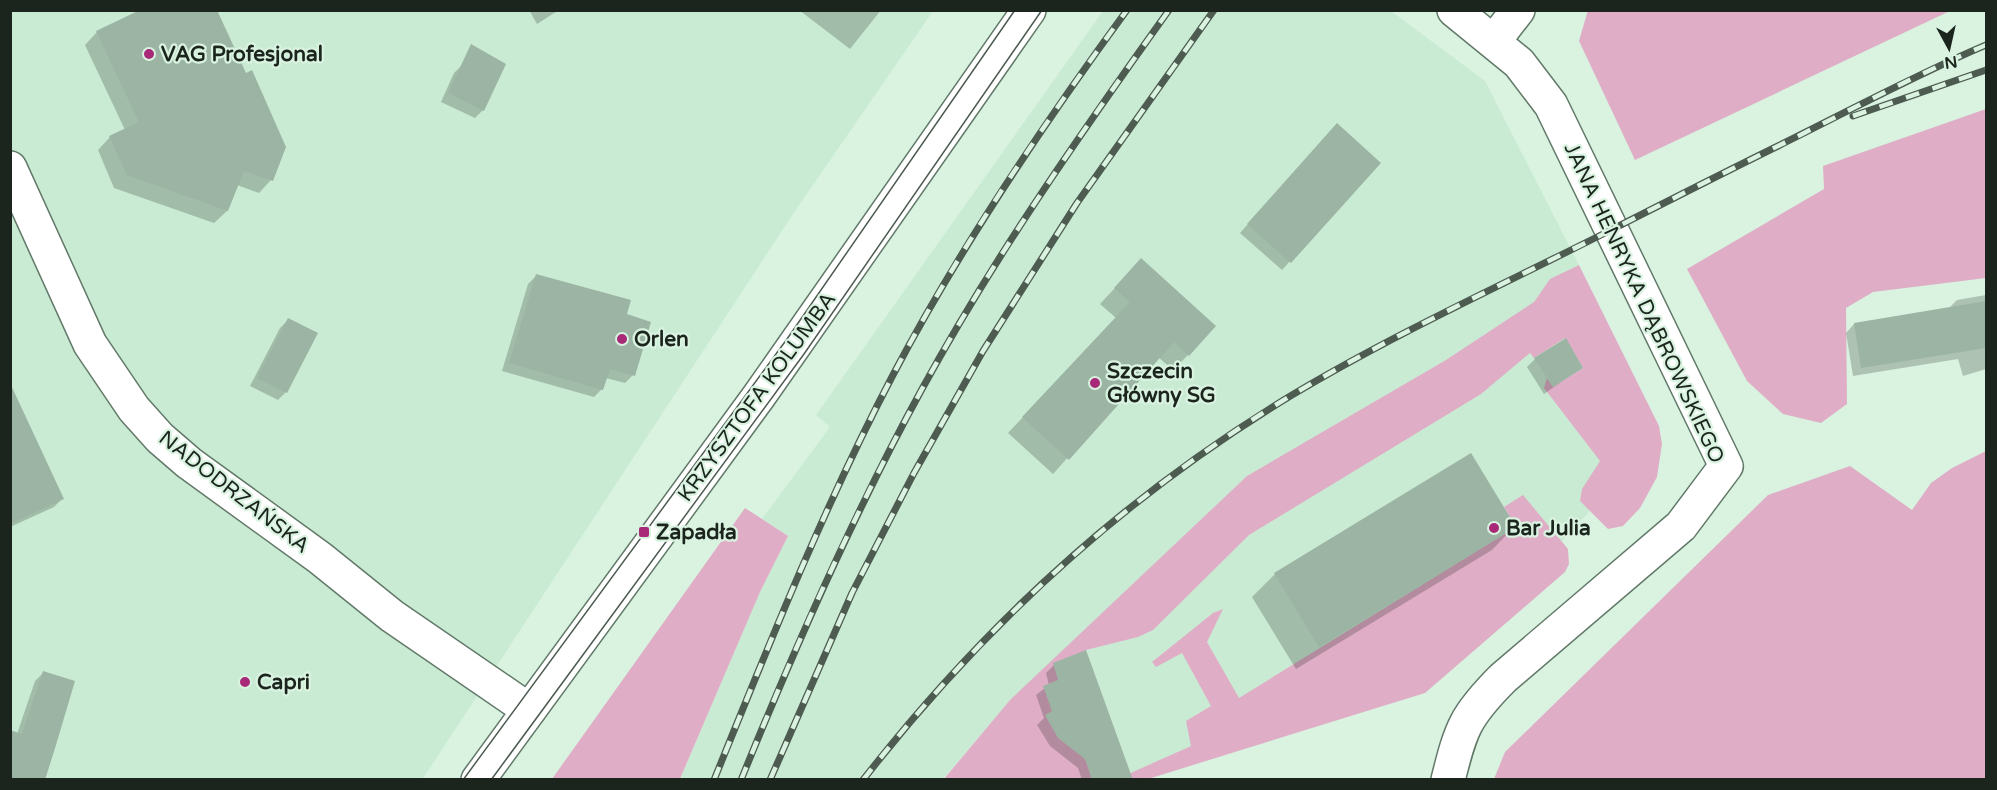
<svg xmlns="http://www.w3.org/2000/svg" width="1997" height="790" font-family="'Varela Round',sans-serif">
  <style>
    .built { fill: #caebd3 }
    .green { fill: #dfaec6 }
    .shadow { fill: #0003 }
    .building { fill: #9cb4a3 }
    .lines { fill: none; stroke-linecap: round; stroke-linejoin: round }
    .minor-casing { stroke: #627969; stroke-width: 36 }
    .minor { stroke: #fff; stroke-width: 33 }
    .tram { stroke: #4d5b51; stroke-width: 1.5 }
    .rail-casing { stroke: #4d5b51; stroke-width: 7 }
    .rail { stroke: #d9f3e0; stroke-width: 4.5; stroke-dasharray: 14; stroke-linecap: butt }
    .poi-dot { fill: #a82978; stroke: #d9f3e0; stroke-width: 2 }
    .labels { text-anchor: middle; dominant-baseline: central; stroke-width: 4.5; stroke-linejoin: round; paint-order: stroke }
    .poi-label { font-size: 21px; font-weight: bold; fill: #1b251e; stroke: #d9f3e0; text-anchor: start }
    .street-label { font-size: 21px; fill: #1b251e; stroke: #d9f3e0 }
  </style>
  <rect width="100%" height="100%" fill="#d9f3e0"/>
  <g class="built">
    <polygon points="10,11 933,11 793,214 422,780 11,779"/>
    <polygon points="1103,11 1391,11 1485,81 1579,265 1565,272 1649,448 1562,541 1138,779 1034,779 1010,700 943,779 680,780 760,592 788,536 762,519 830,427 816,415"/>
  </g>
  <g class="green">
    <polygon points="1588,10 1950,10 1950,11 1635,160 1579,41"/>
    <polygon points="1986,109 1986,278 1873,292 1846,308 1847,404 1821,423 1783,414 1747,381 1687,269 1824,189 1823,166"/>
    <polygon points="1579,265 1659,426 1662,444 1657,477 1640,508 1623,526 1608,529 1580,501 1582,489 1600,461 1544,388 1547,378 1553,387 1583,368 1565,338 1534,358 1530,353 1481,394 1249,535 1153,630 1138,637 1086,650 1083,753 1092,779 943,780 1010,700 1247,476 1446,360 1534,302 1550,279"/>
    <polygon points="1986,451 1986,779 1494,779 1505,752 1768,495 1850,466 1912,510 1931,483 1952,468"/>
    <polygon points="1523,495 1568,549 1569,564 1565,572 1425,693 1148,779 1115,780 1191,746 1186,721 1211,706 1182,653 1156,667 1152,662 1213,613 1223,609 1207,642 1239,698 1516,527 1504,507"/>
    <polygon points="745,508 788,536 760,592 680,779 552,779"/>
  </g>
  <g class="shadow">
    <polygon points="529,10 559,10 537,24"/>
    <polygon points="799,10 881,10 850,49"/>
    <polygon points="97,32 245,75 285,147 271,180 259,193 237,185 227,211 214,223 114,188 98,150 110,137 125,130 85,45"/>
    <polygon points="463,64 483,110 475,118 441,102 454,73"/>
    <polygon points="1329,133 1379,163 1282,270 1240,233"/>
    <polygon points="537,275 625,315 633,375 625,383 606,378 602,389 594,397 502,371 528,284"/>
    <polygon points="1126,276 1188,355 1173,370 1158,357 1053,474 1008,433 1116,318 1100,304"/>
    <polygon points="1986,295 1986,369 1963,376 1958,359 1853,376 1846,333 1854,324 1949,308 1957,300"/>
    <polygon points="288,320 286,392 278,400 250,386 280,328"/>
    <polygon points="1535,359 1581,368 1544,394 1527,367"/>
    <polygon points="10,386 62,499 54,507 10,527"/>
    <polygon points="1471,455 1514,527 1492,550 1296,669 1252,597 1275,574"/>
    <polygon points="1054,665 1124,780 1082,780 1078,768 1050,746 1037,725 1044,718 1036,695 1049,685 1046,673"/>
    <polygon points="43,673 55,745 17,734 35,681"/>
  </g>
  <g class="building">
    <polygon points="140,10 217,10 246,73 252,70 286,147 273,181 244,171 228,211 127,175 109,136 139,122 96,31"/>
    <polygon points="471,44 506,64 484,111 448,93"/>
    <polygon points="1337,123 1381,163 1291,263 1247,224"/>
    <polygon points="1141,258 1216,326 1189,356 1174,342 1069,460 1022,417 1130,302 1114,288"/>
    <polygon points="536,274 631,300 627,314 651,322 635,376 610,369 603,390 509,363"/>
    <polygon points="1986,301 1986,348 1861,368 1854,323"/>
    <polygon points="288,318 318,333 287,393 257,378"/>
    <polygon points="1566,338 1583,368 1553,387 1534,358"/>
    <polygon points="10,383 64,499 10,524"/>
    <polygon points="1471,453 1516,527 1319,647 1274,573"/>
    <polygon points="1086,650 1133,780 1092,780 1086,760 1058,738 1045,715 1052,711 1043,686 1058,680 1053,663"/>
    <polygon points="43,671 75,681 56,745 45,780 10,780 10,730 22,734"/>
  </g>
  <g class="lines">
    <g class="minor-casing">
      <g id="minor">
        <polyline points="1494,41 1518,10"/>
        <polyline points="10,168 90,344 134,409 160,438 189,463 320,558 392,616 529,710"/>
        <polyline points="478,780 759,396 1029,10"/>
        <path d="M1448 780C1461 728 1465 716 1503 678L1681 526 1726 466 1551 105 1519 63 1454 10"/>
      </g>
    </g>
    <use href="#minor" class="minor"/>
    <g class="tram">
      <polyline points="463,780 787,339 1015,10"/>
      <polyline points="491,780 804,354 1042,10"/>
    </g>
    <g class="rail-casing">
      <g id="rail">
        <polyline points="1853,116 1986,70"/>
        <path d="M714 780C770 642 825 504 894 373 961 246 1042 126 1127 10"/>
        <path d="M741 780C795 647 853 515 922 389 994 257 1081 133 1169 10"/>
        <polyline points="770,780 852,593 914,473 983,351 1077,203 1214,10"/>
        <path d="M863 780C982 627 1126 495 1292 395 1394 334 1502 285 1607 232 1664 203 1721 174 1778 146 1847 112 1915 75 1986 45"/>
      </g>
    </g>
    <use href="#rail" class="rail"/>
  </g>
  <g class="poi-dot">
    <circle cx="149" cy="54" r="6"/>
    <circle cx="622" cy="339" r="6"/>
    <circle cx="1095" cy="383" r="6"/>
    <circle cx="1494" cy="528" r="6"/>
    <rect x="638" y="526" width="12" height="12" rx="3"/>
    <circle cx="245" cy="682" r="6"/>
  </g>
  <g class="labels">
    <g class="poi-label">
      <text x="161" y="54">VAG Profesjonal</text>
      <text x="634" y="339">Orlen</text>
      <text x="1107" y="371">Szczecin<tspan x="1107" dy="24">Główny SG</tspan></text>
      <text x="1506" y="528">Bar Julia</text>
      <text x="656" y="532">Zapadła</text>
      <text x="257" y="682">Capri</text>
    </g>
    <g class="street-label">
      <text transform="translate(1644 303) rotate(65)">JANA HENRYKA DĄBROWSKIEGO</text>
      <text transform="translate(757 397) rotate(-54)">KRZYSZTOFA KOLUMBA</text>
      <text transform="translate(234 492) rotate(38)">NADODRZAŃSKA</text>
    </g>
  </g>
  <rect width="1997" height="790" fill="none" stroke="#1b251e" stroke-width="24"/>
  <g transform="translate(1949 48) rotate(172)" stroke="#d9f3e0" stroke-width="4.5" paint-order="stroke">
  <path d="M0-4.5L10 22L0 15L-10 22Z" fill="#1b251e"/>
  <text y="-9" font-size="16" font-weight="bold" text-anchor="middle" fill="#1b251e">N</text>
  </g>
</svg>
